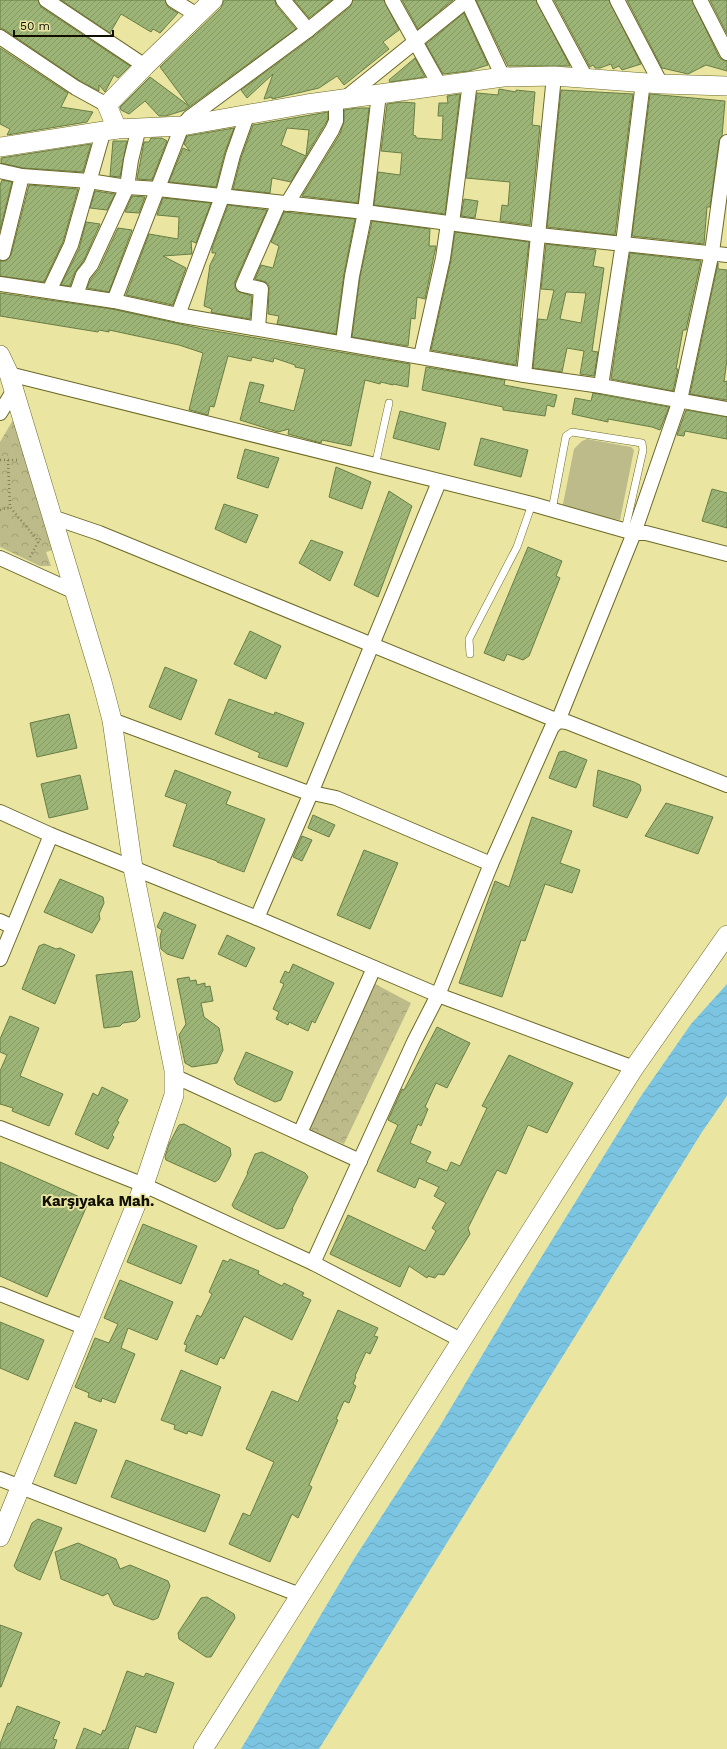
<svg xmlns="http://www.w3.org/2000/svg" width="727" height="1749" font-family="'Work Sans',sans-serif">
  <style>
    .green { fill: #bdbb89 }
    .park { fill: url(#park-crowns) }
    .water { fill: url(#water-waves) }
    .building { fill: url(#building-hatch); stroke: #697e44; fill-rule: evenodd }
    .lines { fill: none; stroke-linecap: round; stroke-linejoin: round }
    .lane-casing { stroke: #6d6927; stroke-width: 8 }
    .street-casing { stroke: #6d6927; stroke-width: 16 }
    .secondary-casing { stroke: #6d6927; stroke-width: 20 }
    .path { stroke: #838055; stroke-width: 2.5; stroke-dasharray: 1 3; stroke-linecap: butt }
    .lane { stroke: #fff; stroke-width: 7 }
    .street { stroke: #fff; stroke-width: 14 }
    .secondary { stroke: #fff; stroke-width: 19 }
    .labels { text-anchor: middle; dominant-baseline: central; stroke-width: 3.5; stroke-linejoin: round; paint-order: stroke }
    .district-label { font-size: 15px; font-weight: bold; fill: #110f00; stroke: #eae6a2 }
  </style>
  <defs>
    <pattern id="park-crowns" width="20" height="18" patternUnits="userSpaceOnUse"><rect width="20" height="18" fill="#bdbb89"/><path d="M2 6a3 3 0 1 1 6 0M12 15a3 3 0 1 1 6 0" fill="none" stroke="#a1a074"/></pattern>
    <pattern id="water-waves" width="16" height="10" patternUnits="userSpaceOnUse"><rect width="16" height="10" fill="#7cc5e2"/><path d="M0 5q4-4 8 0t8 0" fill="none" stroke="#6aa8c0"/></pattern>
    <pattern id="building-hatch" width="6" height="6" patternUnits="userSpaceOnUse"><rect width="6" height="6" fill="#9db477"/><path d="M-1 1l2-2M0 6l6-6M5 7l2-2" fill="none" stroke="#869a65"/></pattern>
  </defs>
  <rect width="100%" height="100%" fill="#eae6a2"/>
  <polygon class="green" points="587,439 631,447 634,450 620,520 562,509 574,449 582,441"/>
  <g class="park">
    <polygon points="13,420 56,549 46,552 51,566 40,566 0,547 0,442"/>
    <polygon points="375,984 411,1003 344,1144 308,1130"/>
  </g>
  <polygon class="water" points="727,984 727,1096 702,1132 319,1749 241,1749 354,1559 440,1426 518,1295 639,1099 691,1024"/>
  <g class="building">
    <polygon points="0,0 38,0 41,7 130,66 118,78 114,75 105,92 99,85 99,91 80,81 5,30 0,28"/>
    <polygon points="61,0 165,0 168,7 178,13 160,33 153,29 151,32 121,14 110,33"/>
    <polygon points="224,0 275,0 276,5 296,29 185,110 166,116 159,116 145,101 129,114 121,110 120,107 150,77 189,106 160,67 221,8"/>
    <polygon points="294,0 332,0 309,18"/>
    <polygon points="353,0 384,0 399,30 383,42 389,49 344,85 337,76 319,88 272,99 272,97 264,99 273,74 247,98 241,90 313,37 350,7"/>
    <polygon points="402,0 453,0 418,29"/>
    <polygon points="476,0 536,0 570,66 508,66"/>
    <polygon points="554,0 609,0 641,64 622,70 619,66 613,69 611,64 600,68 595,68 593,65 590,67"/>
    <polygon points="627,0 692,0 719,57 723,60 727,61 727,71 706,65 688,74 662,68"/>
    <polygon points="710,0 727,0 727,34"/>
    <polygon points="464,13 488,65 469,71 443,74 426,44"/>
    <polygon points="0,48 68,93 61,107 93,112 87,122 7,135 10,129 0,124"/>
    <polygon points="415,58 425,77 390,82 389,80"/>
    <polygon points="499,89 516,92 516,90 535,92 532,125 540,126 530,225 500,221 502,205 508,206 510,182 466,178 477,93 498,95"/>
    <polygon points="561,90 633,94 615,235 547,227"/>
    <polygon points="460,94 445,214 374,205 378,172 400,175 402,153 381,151 387,104 401,102 415,103 413,135 416,136 416,138 442,140 443,116 438,116 439,103 448,103 447,96"/>
    <polygon points="650,94 725,101 722,136 719,141 710,207 707,207 704,244 632,236"/>
    <polygon points="357,108 369,108 358,203 302,196 340,134 344,121 344,110"/>
    <polygon points="328,112 328,119 324,126 306,156 309,130 287,128 281,145 306,156 291,182 272,178 270,193 233,189 241,158 253,125"/>
    <polygon points="234,128 225,152 216,187 169,182 183,148 190,151 184,144 187,136"/>
    <polygon points="151,138 162,138 167,141 152,180 137,179 144,142 149,142"/>
    <polygon points="113,141 127,141 120,177 110,176"/>
    <polygon points="91,144 83,172 23,168 1,163 1,158"/>
    <polygon points="2,180 12,182 0,230 0,185"/>
    <polygon points="29,185 78,189 63,242 44,282 0,276 0,261 6,261 11,255"/>
    <polygon points="95,191 115,194 107,210 90,208"/>
    <polygon points="132,196 145,197 139,213 125,212"/>
    <polygon points="163,198 211,203 196,243 191,241 192,254 163,256 186,268 173,305 126,295 149,234 178,239 179,217 157,215"/>
    <polygon points="464,199 478,201 475,218 461,216"/>
    <polygon points="228,205 267,210 235,282 235,287 237,291 252,296 250,319 214,313 211,312 212,309 204,306 210,265 216,253 212,253 212,248"/>
    <polygon points="284,212 355,219 344,274 336,334 277,324 279,316 268,314 269,286 266,282 255,279 261,265 273,268 279,246 271,242"/>
    <polygon points="372,221 430,229 429,246 436,246 425,299 417,297 415,319 411,318 408,346 352,337 360,277"/>
    <polygon points="86,222 100,224 84,260 75,272 70,286 61,285 79,249"/>
    <polygon points="118,228 132,230 109,292 87,288 91,279 99,269"/>
    <polygon points="455,232 529,242 520,318 521,318 516,365 431,350 451,260"/>
    <path d="M546 244 596 250 593 266 604 268 592 351 598 352 594 376 580 374 584 351 567 348 562 372 533 368 538 319 547 320 554 290 541 289ZM566 292 586 293 581 323 560 319Z"/>
    <polygon points="630,253 701,261 686,330 683,330 676,369 678,369 673,391 611,379"/>
    <polygon points="718,263 718,269 727,270 727,359 724,382 727,381 727,400 690,394"/>
    <polygon points="0,293 112,309 203,329 410,364 408,387 393,384 393,385 381,382 380,384 365,380 351,446 322,440 321,443 288,434 289,429 278,432 240,420 250,382 264,385 259,402 294,411 305,369 295,367 295,365 274,358 273,362 252,357 251,361 228,356 214,407 210,406 208,415 190,410 189,410 203,353 179,345 109,330 109,332 99,330 98,332 0,316"/>
    <polygon points="426,367 505,380 504,385 557,395 554,407 547,405 545,416 503,410 503,407 422,390"/>
    <polygon points="593,393 669,407 660,430 652,427 608,419 608,422 572,414 575,398 591,401"/>
    <polygon points="686,410 727,417 727,439 685,431 684,436 677,435"/>
    <polygon points="400,411 446,423 439,450 393,438"/>
    <polygon points="481,438 528,450 521,477 474,465"/>
    <polygon points="245,449 279,458 268,488 237,478"/>
    <polygon points="336,467 371,482 362,509 329,497"/>
    <polygon points="712,489 727,493 727,528 702,521"/>
    <polygon points="389,491 412,506 378,597 354,585"/>
    <polygon points="224,504 258,515 246,543 215,529"/>
    <polygon points="311,540 343,552 330,581 299,563"/>
    <polygon points="528,547 562,561 556,576 560,578 529,656 523,660 507,654 504,661 484,653"/>
    <polygon points="250,631 281,646 266,679 234,664"/>
    <polygon points="165,667 197,680 181,720 149,707"/>
    <polygon points="229,699 274,715 275,712 304,723 287,767 258,757 260,753 215,734"/>
    <polygon points="69,714 77,748 37,757 30,723"/>
    <polygon points="564,751 587,760 576,788 549,778 559,752"/>
    <polygon points="175,770 231,792 226,804 265,819 244,872 217,862 217,861 173,846 187,804 165,796"/>
    <polygon points="598,770 634,782 640,785 641,790 627,818 593,806"/>
    <polygon points="80,775 88,809 49,818 41,784"/>
    <polygon points="666,803 713,817 698,854 645,836"/>
    <polygon points="313,815 335,825 329,837 308,828"/>
    <polygon points="532,817 572,831 560,863 580,870 572,893 545,884 525,941 521,940 502,997 459,983 495,881 509,887"/>
    <polygon points="302,836 312,840 302,861 293,857"/>
    <polygon points="364,850 398,863 370,929 337,915"/>
    <polygon points="60,879 103,897 104,903 99,914 100,919 92,933 44,912"/>
    <polygon points="164,912 196,925 183,959 167,954 161,949 160,937 162,930 157,927"/>
    <polygon points="227,935 255,948 246,967 218,954"/>
    <polygon points="44,944 56,949 60,948 75,955 55,1004 22,989 39,946"/>
    <polygon points="293,964 334,983 315,1023 312,1021 308,1031 289,1022 288,1025 276,1019 279,1012 273,1009 284,984 280,982 285,971 289,973"/>
    <polygon points="132,971 140,1017 136,1021 123,1023 120,1026 104,1028 96,975"/>
    <polygon points="189,977 190,981 196,980 197,985 205,983 205,987 210,986 213,1001 201,1003 204,1017 219,1028 223,1050 217,1063 192,1067 185,1063 179,1035 186,1024 177,979"/>
    <polygon points="10,1016 39,1028 20,1076 63,1094 49,1126 12,1111 13,1108 0,1104 0,1071 7,1055 0,1052 0,1039"/>
    <polygon points="437,1027 470,1043 447,1088 436,1083 425,1107 428,1109 421,1126 418,1124 410,1143 431,1152 426,1162 447,1171 451,1162 460,1166 487,1108 482,1106 509,1055 573,1083 547,1133 528,1125 506,1174 497,1170 468,1228 470,1234 444,1275 438,1274 435,1278 428,1276 427,1278 409,1266 400,1287 330,1254 348,1215 425,1251 436,1231 432,1228 446,1203 434,1196 439,1187 419,1178 415,1188 377,1171 398,1125 388,1120 402,1089 404,1090"/>
    <polygon points="246,1052 293,1072 281,1100 275,1102 237,1084 234,1079"/>
    <polygon points="102,1087 128,1100 117,1121 119,1122 112,1135 114,1137 108,1149 75,1134 93,1093 98,1096"/>
    <polygon points="184,1124 230,1148 231,1155 219,1179 215,1182 166,1160 165,1157 169,1144 179,1125"/>
    <polygon points="262,1152 305,1173 308,1177 292,1209 293,1209 284,1228 277,1229 234,1208 232,1205 248,1173 247,1173 255,1154"/>
    <polygon points="0,1162 89,1201 47,1297 0,1276"/>
    <polygon points="143,1224 197,1246 181,1284 127,1262"/>
    <polygon points="230,1259 259,1271 258,1274 282,1286 284,1283 304,1293 302,1296 311,1300 292,1340 244,1316 224,1359 220,1357 217,1365 185,1351 187,1345 184,1344 197,1315 201,1317 212,1294 209,1292 223,1260 228,1262"/>
    <polygon points="120,1280 173,1302 157,1340 128,1328 121,1348 135,1354 115,1403 102,1398 101,1402 88,1397 89,1393 75,1387 95,1338 109,1343 118,1324 104,1318"/>
    <polygon points="338,1310 378,1328 374,1336 378,1337 370,1354 366,1352 355,1376 356,1377 353,1384 356,1386 349,1403 344,1401 336,1419 338,1420 309,1485 312,1487 298,1518 292,1514 270,1562 229,1544 243,1513 250,1516 274,1462 246,1449 272,1391 298,1402"/>
    <polygon points="0,1322 44,1340 28,1380 0,1368"/>
    <polygon points="181,1370 221,1387 202,1436 188,1431 187,1434 174,1429 175,1425 161,1420"/>
    <polygon points="75,1422 97,1430 76,1484 54,1476"/>
    <polygon points="126,1460 220,1495 205,1532 111,1497"/>
    <polygon points="38,1519 62,1528 40,1580 17,1570 14,1566 32,1523"/>
    <polygon points="78,1543 116,1559 120,1569 130,1565 168,1581 170,1586 158,1618 153,1620 114,1605 108,1593 103,1596 61,1579 55,1552"/>
    <polygon points="207,1597 234,1614 235,1618 211,1657 206,1657 179,1639 178,1633 201,1598"/>
    <polygon points="0,1625 22,1633 1,1687 0,1687"/>
    <polygon points="127,1671 144,1677 146,1673 174,1683 156,1733 136,1726 128,1749 76,1749 84,1728 101,1735 103,1730 105,1731"/>
    <polygon points="17,1706 60,1722 53,1739 57,1740 54,1749 0,1749 0,1744 8,1723 10,1724"/>
  </g>
  <g class="lines">
    <g class="lane-casing">
      <g id="lane">
        <polyline points="375,466 389,403"/>
        <polyline points="552,510 566,436 572,432 642,443 643,450 625,530"/>
        <polyline points="470,654 469,639 517,547 532,504"/>
      </g>
    </g>
    <g class="street-casing">
      <g id="street">
        <polyline points="46,0 145,66"/>
        <polyline points="173,0 197,15"/>
        <polyline points="283,0 308,30"/>
        <polyline points="392,0 440,86"/>
        <polyline points="467,0 503,77"/>
        <polyline points="544,0 586,78"/>
        <polyline points="617,0 661,84"/>
        <polyline points="700,0 727,53"/>
        <polyline points="0,37 76,88 107,105"/>
        <polyline points="344,99 467,0"/>
        <polyline points="0,171 22,176 89,181 127,187 158,189 365,212 539,235 727,255"/>
        <polyline points="287,204 332,130 336,121 336,101"/>
        <polyline points="452,223 470,82"/>
        <polyline points="3,253 22,176"/>
        <polyline points="0,284 114,301 178,315 524,375 601,386 727,409"/>
        <polyline points="49,291 71,245 103,133"/>
        <polyline points="76,295 83,275 91,265 127,187 131,160 139,127"/>
        <polyline points="114,301 182,126 189,118 308,30 345,0"/>
        <polyline points="178,315 222,197 233,155 248,113"/>
        <polyline points="258,328 261,289 243,285 279,203"/>
        <polyline points="343,342 352,276 365,212 379,94"/>
        <polyline points="421,356 443,258 448,223"/>
        <polyline points="2,369 9,374 532,504 634,533 646,533 727,554"/>
        <polyline points="524,375 554,76"/>
        <polyline points="601,386 623,243 643,82"/>
        <polyline points="0,413 14,390"/>
        <polyline points="52,517 99,533 558,721 634,533 680,400 712,252 727,142"/>
        <polyline points="0,558 75,592"/>
        <polyline points="112,720 303,791 336,798 491,864"/>
        <polyline points="0,812 51,835 257,918 438,995 634,1068"/>
        <polyline points="257,918 311,793 439,482"/>
        <polyline points="0,921 13,927"/>
        <polyline points="0,959 51,835"/>
        <polyline points="174,1076 360,1161"/>
        <polyline points="0,1128 144,1185 313,1263 461,1340"/>
        <polyline points="300,1133 374,968"/>
        <polyline points="313,1263 414,1042 438,995 491,864 552,727 558,721 567,722 727,785"/>
        <polyline points="0,1294 86,1328"/>
        <polyline points="0,1479 300,1595"/>
      </g>
    </g>
    <g class="secondary-casing">
      <g id="secondary">
        <polyline points="117,129 107,105 145,66 213,0"/>
        <polyline points="0,147 117,129 182,126 307,104 503,77 554,76 661,84 727,86"/>
        <polyline points="0,355 9,374 102,682 112,720 133,868 174,1070 174,1095 144,1185 0,1537"/>
        <polyline points="203,1749 634,1068 727,935"/>
      </g>
    </g>
    <g class="path">
      <polyline points="0,460 20,460"/>
      <polyline points="8,460 10,507 39,542"/>
      <polyline points="0,510 10,507"/>
      <polyline points="30,557 41,537"/>
    </g>
    <use href="#lane" class="lane"/>
    <use href="#street" class="street"/>
    <use href="#secondary" class="secondary"/>
  </g>
  <g class="labels">
    <g class="district-label">
      <text x="98" y="1201">Karşıyaka Mah.</text>
    </g>
  </g>
  <path d="M14 30v6h99v-6" fill="none" stroke="#110f00" stroke-width="2"/>
  <text x="20" y="30" font-size="12" fill="#110f00" stroke="#eae6a2" stroke-width="3" paint-order="stroke">50 m</text>
</svg>
